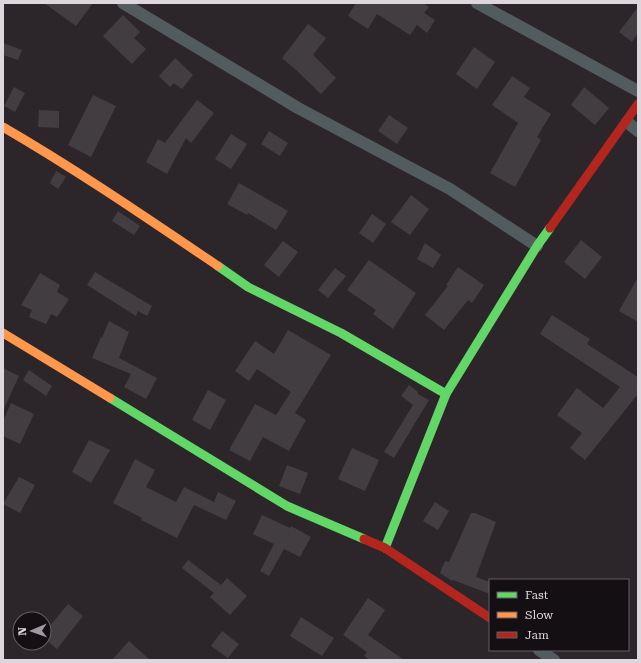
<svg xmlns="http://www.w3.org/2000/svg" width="641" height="663" font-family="'Roboto Serif',serif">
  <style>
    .building { fill: #413d40 }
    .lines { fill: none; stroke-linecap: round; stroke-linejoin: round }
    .street { stroke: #525c5e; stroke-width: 12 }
    .fast { stroke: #63d668; stroke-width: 9 }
    .slow { stroke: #ff974d; stroke-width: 9 }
    .jam { stroke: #b3261e; stroke-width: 9 }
  </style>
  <rect width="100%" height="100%" fill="#2c262b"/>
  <g class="building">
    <polygon points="44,3 93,3 76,26"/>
    <polygon points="356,3 423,3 429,7 424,13 435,20 427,33 417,25 410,35 377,14 368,29 348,16"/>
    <polygon points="638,7 638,33 632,42 619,32"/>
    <polygon points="123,15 140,32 134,38 146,49 132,64 103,36"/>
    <polygon points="308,24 326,38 313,55 336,78 321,94 296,70 282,58"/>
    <polygon points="3,43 22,50 18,60 3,55"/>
    <polygon points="474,47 495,62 477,89 456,74"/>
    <polygon points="175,58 193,75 182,89 174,83 170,87 159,76"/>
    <polygon points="512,76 530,88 524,97 551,114 537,137 541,140 515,187 490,173 518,123 492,105"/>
    <polygon points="14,87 25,93 15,112 4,106"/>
    <polygon points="584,87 609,108 595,125 571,105"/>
    <polygon points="93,95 116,106 91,157 68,145"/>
    <polygon points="197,100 214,113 191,143 186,138 167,174 146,162 158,139 165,143"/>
    <polygon points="39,110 59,111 59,128 38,127"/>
    <polygon points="389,115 408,128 397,144 378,131"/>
    <polygon points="269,131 288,143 280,156 261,144"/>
    <polygon points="231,134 247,144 231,169 215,159"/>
    <polygon points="56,171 66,177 58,189 50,183"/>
    <polygon points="239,183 288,211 276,230 248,213 247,215 227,204"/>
    <polygon points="411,195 429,209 410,235 391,222"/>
    <polygon points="118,211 140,226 134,235 112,221"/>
    <polygon points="372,214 386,224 373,243 359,233"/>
    <polygon points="581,240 602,257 585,279 564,262"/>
    <polygon points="283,241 298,252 279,277 264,265"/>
    <polygon points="425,243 441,255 433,268 417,259"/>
    <polygon points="369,260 416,293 393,329 373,314 376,310 347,290"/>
    <polygon points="458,267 484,285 472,303 468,300 444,330 425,315 448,286 446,285"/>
    <polygon points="335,268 346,276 328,298 318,290"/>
    <polygon points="95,272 152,306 147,316 138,311 136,316 87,285"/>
    <polygon points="40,273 60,285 57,292 69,299 57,317 51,314 46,324 29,317 32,310 21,305"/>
    <polygon points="638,277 638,322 619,311"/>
    <polygon points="552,315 590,339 587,344 638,377 638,394 585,460 570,448 582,433 557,415 577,388 603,408 620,387 540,334"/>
    <polygon points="109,321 129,332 119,358 157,378 146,399 124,387 131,374 92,358 101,337 102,338"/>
    <polygon points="288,330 331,355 295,413 306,420 289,451 263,437 250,461 229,450 255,404 276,415 291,392 257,369 249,381 235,371 255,341 274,354"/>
    <polygon points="3,368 19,376 3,411"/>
    <polygon points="29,370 52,386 46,396 23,380"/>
    <polygon points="409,385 418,392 418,394 429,400 394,458 384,452 413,405 401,396"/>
    <polygon points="208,390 226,400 210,430 192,420"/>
    <polygon points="11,403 34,414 20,444 3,436 3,421"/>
    <polygon points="89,440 110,450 91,483 72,472"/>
    <polygon points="352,448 379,460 365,491 338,479"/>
    <polygon points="135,459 155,470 146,487 176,502 184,487 214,502 218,492 236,501 226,520 194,505 177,538 141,520 142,518 113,503"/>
    <polygon points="287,465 308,473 300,494 279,486"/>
    <polygon points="19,477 35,485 20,513 3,504"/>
    <polygon points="435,502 449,511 438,530 423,521"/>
    <polygon points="471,513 475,513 496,522 476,577 490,582 490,594 453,580 452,581 440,573 445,561 449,562"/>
    <polygon points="262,515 290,528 291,526 311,537 300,557 284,549 269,576 260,571 274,544 253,534"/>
    <polygon points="188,560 221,585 227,578 247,596 230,615 210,597 214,593 182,568"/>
    <polygon points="368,598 385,610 368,635 404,660 370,660 364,656 367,652 343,635"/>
    <polygon points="68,604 83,616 57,649 44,638 44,633"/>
    <polygon points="301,617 334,638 322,656 290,636"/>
    <polygon points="222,631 239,644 228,658 211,646"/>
    <polygon points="129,641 150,660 112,660"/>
  </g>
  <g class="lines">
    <g class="street">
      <polyline points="123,3 298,108 450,189 537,246"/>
      <polyline points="477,3 638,91"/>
      <polyline points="627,122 638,131"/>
      <polyline points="539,650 554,660"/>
    </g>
    <g class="fast">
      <polyline points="218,266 248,287 341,333 446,394"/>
      <polyline points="110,398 287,506 364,539"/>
      <polyline points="385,548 446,394 537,246 550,228"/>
    </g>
    <g class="slow">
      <path d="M3 127C77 170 147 218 218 266"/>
      <polyline points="3,333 110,398"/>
    </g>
    <g class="jam">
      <polyline points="550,228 638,104"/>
      <polyline points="364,539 385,548 490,618"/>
    </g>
  </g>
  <rect width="641" height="663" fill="none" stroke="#ddd6dc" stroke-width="8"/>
  <rect x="489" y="579" width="140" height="72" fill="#140f13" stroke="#645f63"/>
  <rect x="497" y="592" width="20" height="6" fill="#63d668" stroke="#645f63"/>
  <text x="525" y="599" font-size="12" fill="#ddd6dc">Fast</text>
  <rect x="497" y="612" width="20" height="6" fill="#ff974d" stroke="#645f63"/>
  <text x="525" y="619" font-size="12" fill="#ddd6dc">Slow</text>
  <rect x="497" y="632" width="20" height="6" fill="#b3261e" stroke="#645f63"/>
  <text x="525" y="639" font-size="12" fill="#ddd6dc">Jam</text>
  <g transform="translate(32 631) rotate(268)"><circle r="19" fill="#140f13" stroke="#645f63"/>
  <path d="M0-3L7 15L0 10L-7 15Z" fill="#9f989e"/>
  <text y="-6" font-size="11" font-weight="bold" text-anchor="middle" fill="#ddd6dc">N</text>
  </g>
</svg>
